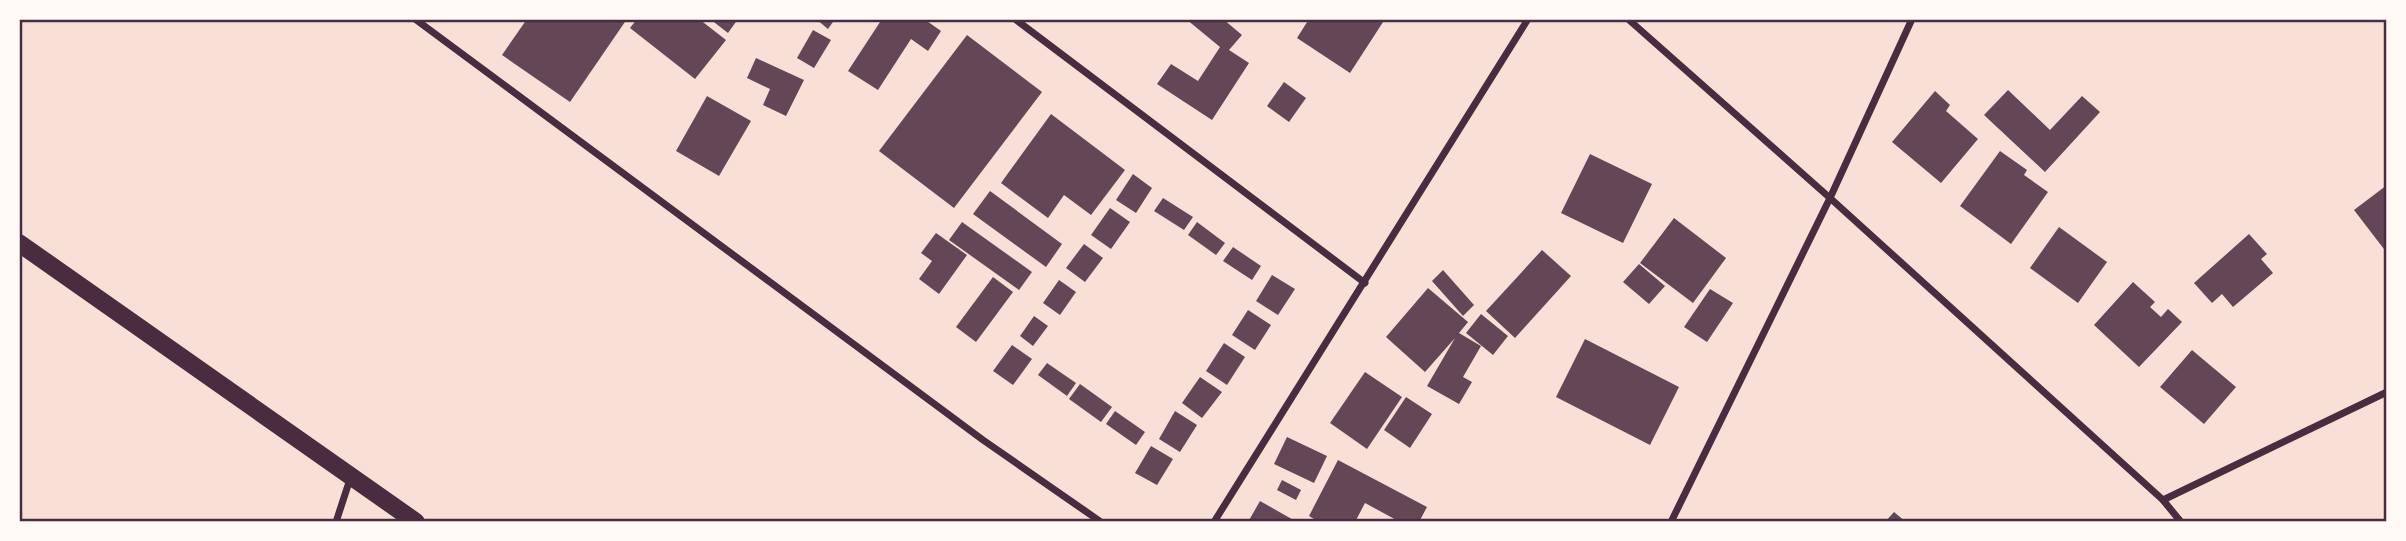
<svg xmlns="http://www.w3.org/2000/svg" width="2406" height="541" font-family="'Nunito Sans',sans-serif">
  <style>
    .building { fill: #644757 }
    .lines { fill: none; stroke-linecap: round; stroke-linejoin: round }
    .minor { stroke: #4a2c40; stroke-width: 7 }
    .primary { stroke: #4a2c40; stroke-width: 18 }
    .neatline { fill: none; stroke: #4a2c40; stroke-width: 2.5 }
  </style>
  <rect width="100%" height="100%" fill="#f7e1d7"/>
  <g class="building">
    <polygon points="527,19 627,19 570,102 502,55"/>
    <polygon points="637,19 699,19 726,40 695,79 630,28"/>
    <polygon points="710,19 738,19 728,33"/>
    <polygon points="816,19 835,19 828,29"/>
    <polygon points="882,19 924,19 941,31 928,51 911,39 878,90 848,71"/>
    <polygon points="1186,19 1223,19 1242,35 1229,50 1249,63 1212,120 1157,84 1171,64 1198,81 1220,47"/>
    <polygon points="1309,19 1385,19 1350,73 1297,38"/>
    <polygon points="813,30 831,40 814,68 797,58"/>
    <polygon points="967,35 1042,92 954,208 879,151"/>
    <polygon points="756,58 804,80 786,116 763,105 770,89 747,78"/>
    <polygon points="1284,82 1306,98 1289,122 1267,106"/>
    <polygon points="2008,90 2050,130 2082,96 2100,112 2045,172 1984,115"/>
    <polygon points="1935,91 1950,105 1946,111 1978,139 1941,183 1892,142"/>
    <polygon points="707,96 751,121 719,176 676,151"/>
    <polygon points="1051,114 1125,170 1091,215 1064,195 1048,218 1001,183"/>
    <polygon points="2000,151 2027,170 2024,175 2048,192 2011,244 1960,206"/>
    <polygon points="1590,154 1652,184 1623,243 1561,213"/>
    <polygon points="1133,174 1152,188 1136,213 1116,200"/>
    <polygon points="2387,185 2387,253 2354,210"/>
    <polygon points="990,191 1062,244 1046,267 973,214"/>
    <polygon points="1163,198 1193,217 1184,230 1154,211"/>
    <polygon points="1110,208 1130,222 1111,249 1091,235"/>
    <polygon points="1674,218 1726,258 1693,303 1640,263"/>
    <polygon points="962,222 1032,272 1019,290 949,240"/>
    <polygon points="1197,222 1225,243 1216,255 1188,235"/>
    <polygon points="2059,227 2107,262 2078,303 2030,268"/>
    <polygon points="936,233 967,255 939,294 919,279 932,261 921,253"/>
    <polygon points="2249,234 2267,254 2261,259 2273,273 2233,307 2222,294 2212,303 2194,283"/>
    <polygon points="1084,244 1103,258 1085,282 1066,268"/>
    <polygon points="1233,247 1261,266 1252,280 1223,261"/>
    <polygon points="1542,250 1571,276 1515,338 1486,311"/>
    <polygon points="1639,264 1665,286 1649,304 1623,282"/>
    <polygon points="1443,270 1474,305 1463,316 1432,281"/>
    <polygon points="1272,275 1295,289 1278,315 1256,301"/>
    <polygon points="993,277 1013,292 976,342 956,327"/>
    <polygon points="1059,280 1076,292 1060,315 1043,303"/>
    <polygon points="2133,282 2155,302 2150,307 2161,317 2168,309 2182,322 2139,367 2094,325"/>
    <polygon points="1428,288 1468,322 1459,333 1481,346 1463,377 1472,382 1459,404 1427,386 1455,338 1425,372 1386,337"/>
    <polygon points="1710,289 1733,303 1707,342 1684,327"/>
    <polygon points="1248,310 1271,325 1255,350 1232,335"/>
    <polygon points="1481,314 1508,336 1493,355 1466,333"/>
    <polygon points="1034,316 1048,326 1033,346 1020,336"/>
    <polygon points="1585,339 1679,387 1650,445 1556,397"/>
    <polygon points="1224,343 1245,357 1227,385 1206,371"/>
    <polygon points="1012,345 1032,359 1013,385 993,371"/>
    <polygon points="2192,350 2236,387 2204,424 2160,387"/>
    <polygon points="1047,363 1076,383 1067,396 1038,375"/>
    <polygon points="1365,372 1402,397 1367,449 1330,423"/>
    <polygon points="1200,377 1222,392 1202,418 1182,403"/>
    <polygon points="1080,384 1112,407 1101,422 1069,399"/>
    <polygon points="1406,397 1432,414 1410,448 1384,430"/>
    <polygon points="1115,411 1145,432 1136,445 1106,424"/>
    <polygon points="1175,411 1197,425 1180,452 1159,439"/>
    <polygon points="1287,437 1327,456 1314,483 1274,464"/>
    <polygon points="1151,446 1173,459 1157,485 1135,473"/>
    <polygon points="1338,460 1427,507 1419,522 1400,522 1365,503 1355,522 1319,522 1309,516"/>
    <polygon points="1282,480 1301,490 1296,500 1277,490"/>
    <polygon points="1260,501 1297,522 1248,522"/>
    <polygon points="1894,512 1906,522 1885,522"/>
  </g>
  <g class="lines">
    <g class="minor">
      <polyline points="415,19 983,440 1101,522"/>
      <polyline points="1015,19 1365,283"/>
      <polyline points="1628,19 1830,198 2163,500 2181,522"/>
      <polyline points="2163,500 2387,392"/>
      <polyline points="336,522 351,476"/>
      <polyline points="1214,522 1528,19"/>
      <polyline points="1671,522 1830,198 1912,19"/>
    </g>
    <polyline class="primary" points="19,243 416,522"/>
  </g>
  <rect width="2406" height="541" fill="none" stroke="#fffaf5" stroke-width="42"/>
  <rect x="21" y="21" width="2364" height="499" class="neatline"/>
</svg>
